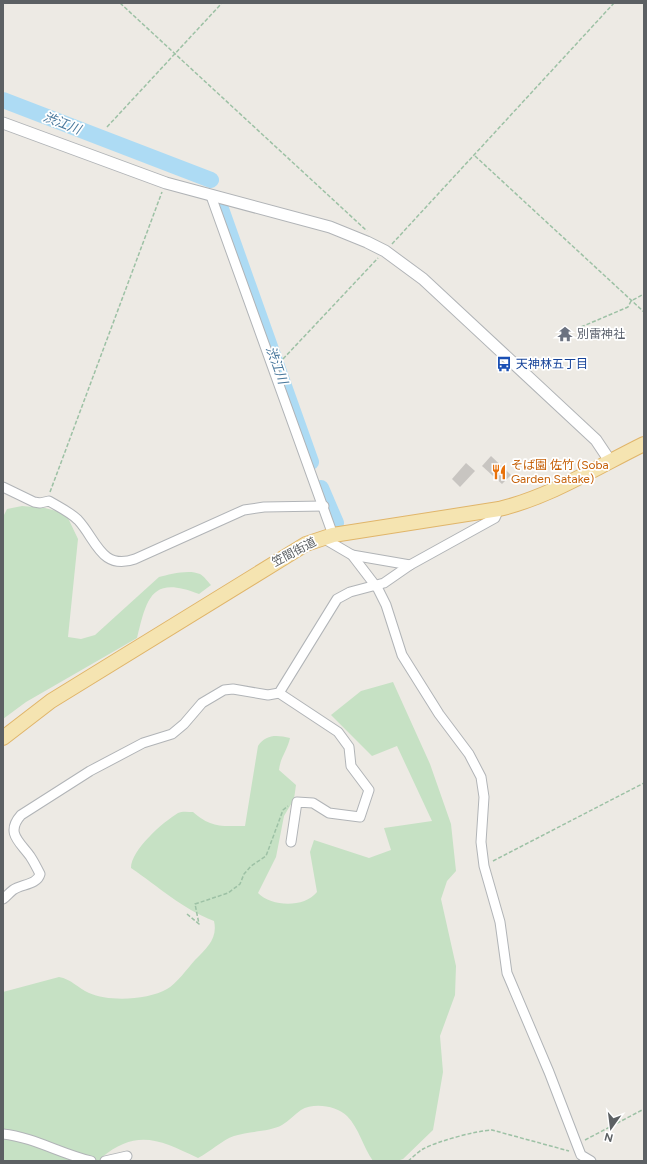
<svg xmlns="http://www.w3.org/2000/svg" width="647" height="1164" font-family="Figtree,'Noto Sans JP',sans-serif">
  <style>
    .green { fill: #c6e1c4 }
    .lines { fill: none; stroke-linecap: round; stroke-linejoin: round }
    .river { stroke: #addbf4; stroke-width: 16 }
    .building { fill: #c8c5c1 }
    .minor-casing { stroke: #b1b4b7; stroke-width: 11 }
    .tertiary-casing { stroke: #b1b4b7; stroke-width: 13 }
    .primary-casing { stroke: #e0b56a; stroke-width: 16 }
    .path { stroke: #9dc1a5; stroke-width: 1.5; stroke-dasharray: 4 2; stroke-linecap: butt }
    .minor { stroke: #fff; stroke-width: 9 }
    .tertiary { stroke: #fff; stroke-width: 11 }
    .primary { stroke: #f5e4b1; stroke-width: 14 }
    .labels { text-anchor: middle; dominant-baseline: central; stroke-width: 3.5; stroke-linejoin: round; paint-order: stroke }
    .worship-label { font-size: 12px; fill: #5b616d; stroke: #fff; text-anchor: start }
    .transit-label { font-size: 12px; fill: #164399; stroke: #fff; text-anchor: start }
    .food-label { font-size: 12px; fill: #c56008; stroke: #fff; text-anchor: start }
    .street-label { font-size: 12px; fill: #5c6063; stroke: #fff }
    .water-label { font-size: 13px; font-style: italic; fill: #49789c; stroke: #fff }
  </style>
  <rect width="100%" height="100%" fill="#edeae4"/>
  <g class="green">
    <path d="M22 506 45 508 60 512 68 518 78 539 68 637 81 639 95 635 159 577C170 574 189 569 200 574 204 576 208 582 211 585L199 594C151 575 147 598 137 638L26 702 3 719V517L7 509Z"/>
    <path d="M393 682 430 764 451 824 456 871 447 881 441 899 456 966 455 995 440 1036 443 1072 433 1130 403 1159 397 1161H373C363 1147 359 1128 347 1116 337 1106 314 1102 301 1110 295 1114 289 1121 282 1125 270 1132 248 1131 234 1136 222 1140 210 1152 198 1158 160 1140 137 1128 101 1158V1161H3V992L59 977C71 979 78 988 89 993 109 1002 148 1000 167 989 176 984 188 968 195 960 207 948 218 938 214 921 181 908 159 887 131 868 131 850 163 822 178 813 182 811 188 812 193 812 211 828 222 826 245 826L258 746C266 734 277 735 290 738 288 749 280 758 279 770L296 785 294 799 284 816 276 857 258 893C272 907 304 908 317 892L310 852 314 840 369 858 391 850 384 828 432 821 397 746 372 756 331 715 361 691Z"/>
  </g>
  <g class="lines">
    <g class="river">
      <polyline points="3,100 211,180"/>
      <polyline points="220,206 311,462"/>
      <polyline points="321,488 336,523"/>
    </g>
  </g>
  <g class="building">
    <polygon points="491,456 511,475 502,484 482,466"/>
    <polygon points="466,463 475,471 460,487 452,479"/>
  </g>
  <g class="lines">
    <g class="minor-casing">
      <g id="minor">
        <polyline points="211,196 333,535"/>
        <path d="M3 487 34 502 40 503 49 501C59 507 70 512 78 520 96 539 101 571 135 559L244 510 264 507 324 506"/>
        <polyline points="323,538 352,555 378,589 386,605 402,655 439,714 469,754 481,777 484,797 481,842 484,866 500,922 507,973 549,1072 579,1150 581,1155 591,1161"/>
        <polyline points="352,555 410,565"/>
        <polyline points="279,693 338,732 349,747 351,766 369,790 360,817 329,813 313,803 297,802 291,842"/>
        <path d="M3 899C7 896 9 893 13 890 21 884 37 885 40 874 37 868 34 862 30 856 20 842 5 833 21 815L90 771 143 743 172 734 184 724 202 703 224 690 233 689 268 695 279 693 337 599 350 592 384 583 410 565 495 518 499 509"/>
        <path d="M3 1134C33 1137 61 1154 91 1161"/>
        <polyline points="105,1161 127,1156"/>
      </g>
    </g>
    <g class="tertiary-casing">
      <polyline id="tertiary" points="3,123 166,183 330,227 367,242 385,251 423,279 596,440 610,461"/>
    </g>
    <g class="primary-casing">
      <path id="primary" d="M3 738 51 701 306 544 333 535 499 509C550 497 597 467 644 444"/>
    </g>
    <g class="path">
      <polyline points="120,3 367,231"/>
      <polyline points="107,127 222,3"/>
      <polyline points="475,156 644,312"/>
      <polyline points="392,244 614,3"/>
      <polyline points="581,327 628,307 631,301 644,294"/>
      <polyline points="283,359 378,258"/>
      <polyline points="50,492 162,192"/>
      <polyline points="493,861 644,783"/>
      <polyline points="187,914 199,924 195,904 228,893 240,884 244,874 251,866 266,856 283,810 288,806"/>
      <polyline points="585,1140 644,1109"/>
      <path d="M408 1161C413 1157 418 1152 423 1149 438 1141 475 1131 492 1130L569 1151"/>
    </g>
    <use href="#minor" class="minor"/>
    <use href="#tertiary" class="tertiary"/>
    <use href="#primary" class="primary"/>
  </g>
  <defs>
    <g id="temple-bare" transform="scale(1.2)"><path d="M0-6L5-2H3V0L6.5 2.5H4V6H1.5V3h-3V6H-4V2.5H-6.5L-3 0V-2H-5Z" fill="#6b7280" stroke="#fff" stroke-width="2.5" paint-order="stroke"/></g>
    <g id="bus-bare" transform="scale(1.2)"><path d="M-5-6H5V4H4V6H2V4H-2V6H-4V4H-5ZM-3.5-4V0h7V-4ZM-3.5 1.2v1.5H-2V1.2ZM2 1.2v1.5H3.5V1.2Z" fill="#1a4fb4" stroke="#fff" stroke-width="2.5" paint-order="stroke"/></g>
    <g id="restaurant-bare" transform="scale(1.2)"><path d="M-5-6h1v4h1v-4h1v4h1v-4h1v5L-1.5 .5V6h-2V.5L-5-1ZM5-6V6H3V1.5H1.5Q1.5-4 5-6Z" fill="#e8710a" stroke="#fff" stroke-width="2.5" paint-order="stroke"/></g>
  </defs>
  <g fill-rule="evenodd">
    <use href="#temple-bare" x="565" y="334"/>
    <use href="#bus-bare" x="504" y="364"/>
    <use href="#restaurant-bare" x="499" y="472"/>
  </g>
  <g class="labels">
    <g class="worship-label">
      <text x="577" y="334">別雷神社</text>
    </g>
    <g class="transit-label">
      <text x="516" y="364">天神林五丁目</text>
    </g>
    <g class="food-label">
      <text x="511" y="465">そば園 佐竹 (Soba<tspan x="511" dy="14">Garden Satake)</tspan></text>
    </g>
    <g class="street-label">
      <text transform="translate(294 552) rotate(-28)">笠間街道</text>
    </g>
    <g class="water-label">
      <text transform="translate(62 123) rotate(21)">渋江川</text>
      <text transform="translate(277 365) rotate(70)">渋江川</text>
    </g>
  </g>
  <rect width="647" height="1164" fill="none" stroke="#5c6063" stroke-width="8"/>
  <g transform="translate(611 1128) rotate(194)" stroke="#ffffff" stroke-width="3" paint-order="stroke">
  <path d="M0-3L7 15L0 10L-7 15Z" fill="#5c6063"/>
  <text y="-6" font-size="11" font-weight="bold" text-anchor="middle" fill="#5c6063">N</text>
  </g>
</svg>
